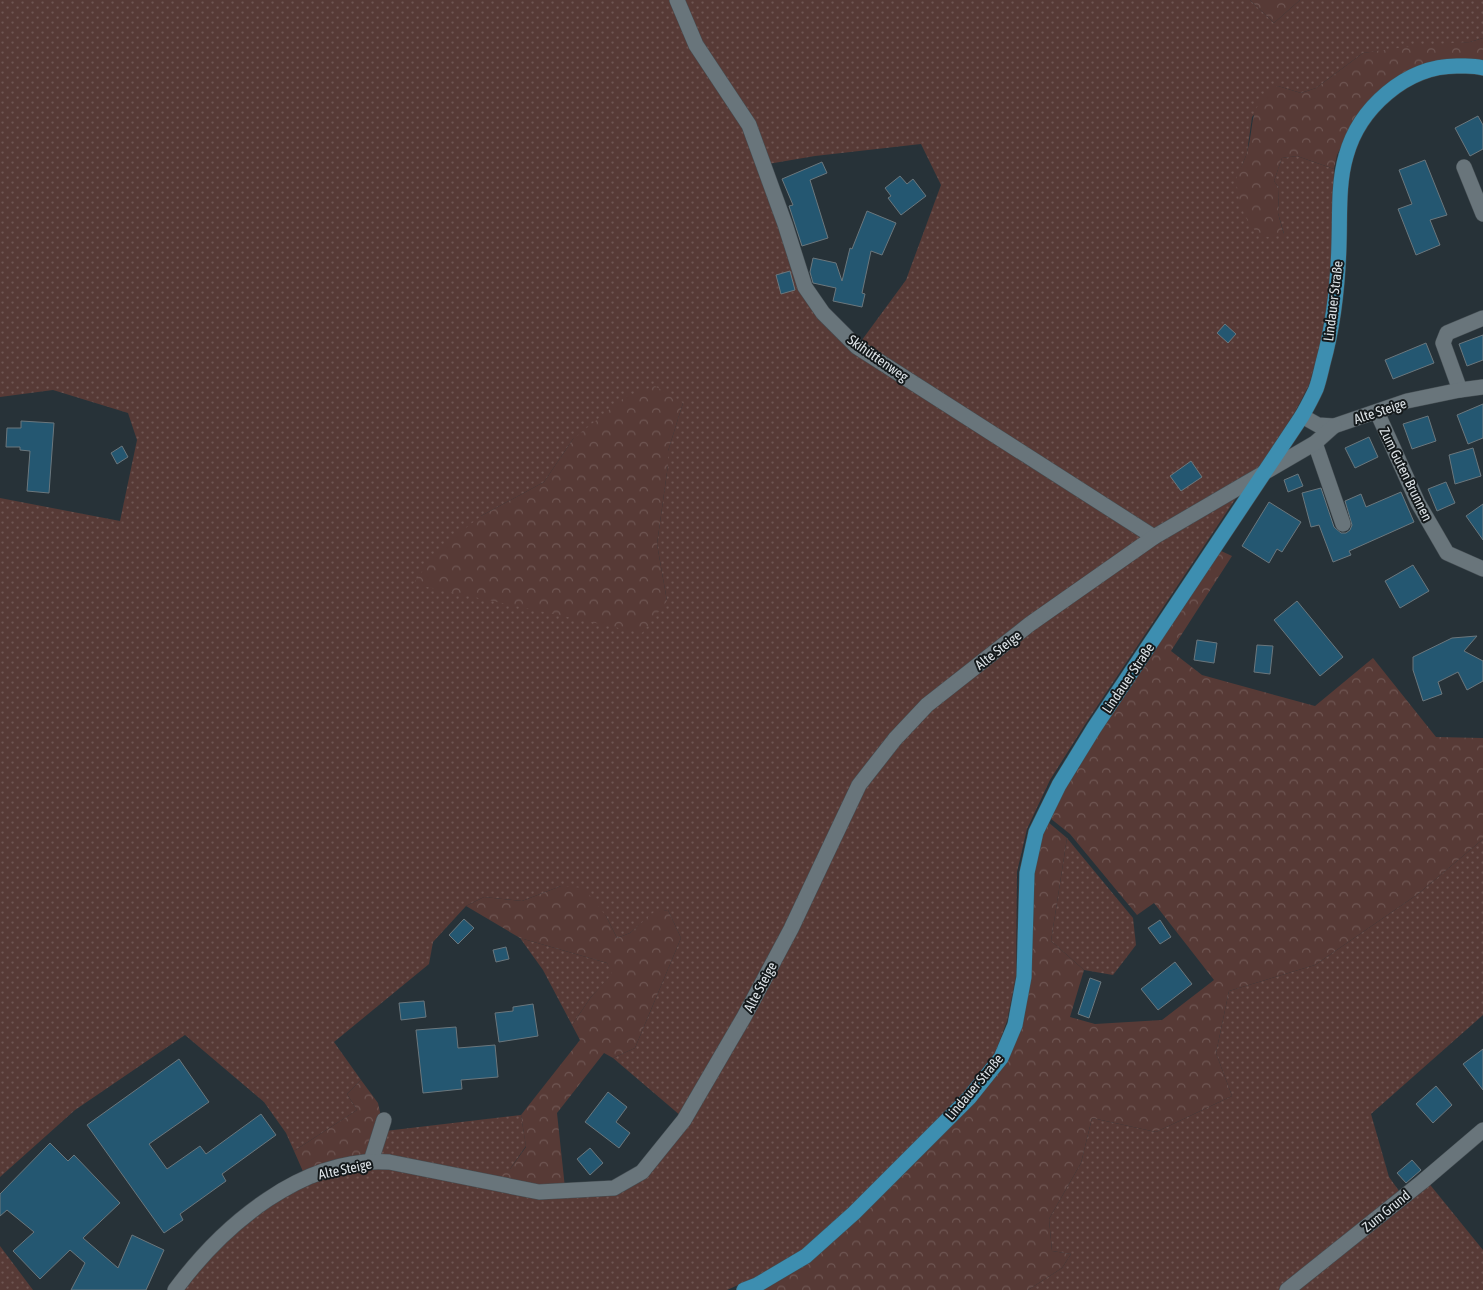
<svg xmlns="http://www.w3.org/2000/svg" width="1483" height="1290" font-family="'Asap Condensed',sans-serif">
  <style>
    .grass { fill: url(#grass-dots); fill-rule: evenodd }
    .forest { fill: url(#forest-crowns) }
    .building { fill: #245771; stroke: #6b777d }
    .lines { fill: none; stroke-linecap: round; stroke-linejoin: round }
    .minor-casing { stroke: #454e53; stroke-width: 16 }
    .major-casing { stroke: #454e53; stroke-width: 16 }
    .minor { stroke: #69757b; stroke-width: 15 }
    .major { stroke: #3d8eb0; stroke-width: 15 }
    .labels { text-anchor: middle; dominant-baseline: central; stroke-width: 4; stroke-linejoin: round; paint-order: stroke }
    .street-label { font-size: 14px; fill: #dde3e7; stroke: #14191b }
  </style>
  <defs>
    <pattern id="grass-dots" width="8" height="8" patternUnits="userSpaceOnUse" patternTransform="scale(1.25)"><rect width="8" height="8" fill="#573a36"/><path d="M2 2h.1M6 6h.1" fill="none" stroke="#6f5653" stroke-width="1.8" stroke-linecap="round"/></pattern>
    <pattern id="forest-crowns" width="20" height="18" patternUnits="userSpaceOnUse" patternTransform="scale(1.25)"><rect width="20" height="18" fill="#573a36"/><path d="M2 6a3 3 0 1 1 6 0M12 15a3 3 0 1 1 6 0" fill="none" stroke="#6f5653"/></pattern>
  </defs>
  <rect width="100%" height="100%" fill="#273238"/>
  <g class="grass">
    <path d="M0 0H1250L1274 23 1300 0H1483V38L1470 42 1363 53 1316 88 1301 93 1278 86 1252 117 1247 153 1237 178 1284 234 1278 213 1279 188 1274 181 1282 158 1297 156 1334 169 1331 280 1324 331 1309 385 1295 412 1257 470 1154 533 893 737 681 1116 613 1058 635 1048 681 938 668 910 654 913 630 933 617 938 606 916 561 886 522 901 484 897 466 906 433 942 429 964 334 1042 361 1080 347 1094 357 1110 294 1151 286 1133 264 1102 185 1035 75 1110 0 1177V498L120 521 137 440 128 413 53 390 0 397ZM921 144 941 185 906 280 859 344 807 285 768 164 815 156ZM683 403 668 451V465L657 544 667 601 481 516 544 482 573 439Z"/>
    <polygon points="1242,489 1086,723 1050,780 1027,829 1017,872 1016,976 1007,1021 994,1056 964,1094 850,1208 802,1250 756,1277 727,1290 179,1290 196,1268 287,1189 370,1165 613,1192 665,1151 863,786 930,707 1156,540"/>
    <polygon points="1067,838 1133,918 1136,945 1113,975 1084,970 1051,941"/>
    <polygon points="1483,839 1483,1015 1371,1114 1389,1177 1402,1195 1282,1290 1028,1290 1062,1268 1071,1254 1052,1251 1049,1219 1081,1163 1092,1118 1156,1132 1232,1096 1216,1053 1229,991 1315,965 1418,894"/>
    <polygon points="520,938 607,963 613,974 591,997 572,1025 543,970"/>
    <polygon points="521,1115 526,1146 510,1169 482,1169 481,1177 376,1157 385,1131"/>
    <polygon points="1427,1181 1483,1250 1483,1290 1292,1290"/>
    <polygon points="0,1246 33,1290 0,1290"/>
  </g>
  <g class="forest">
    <polygon points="1250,0 1300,0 1274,23"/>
    <path d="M1483 38V62L1448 60 1352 124 1337 155 1334 169 1297 156 1282 158 1274 181 1279 188 1278 213 1284 235C1279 235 1273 237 1269 237 1247 235 1235 196 1237 177 1239 169 1245 161 1247 152 1256 121 1246 108 1278 86L1301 93 1316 88 1363 53 1420 45 1470 42Z"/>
    <polygon points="655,386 683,403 668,451 668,465 657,544 667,601 642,633 413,584 438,550 481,516 544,482 573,439 625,397"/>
    <polygon points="1219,550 1232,556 1171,651 1202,675 1315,706 1373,658 1436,737 1483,738 1483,839 1418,894 1315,965 1229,991 1216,1053 1232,1096 1156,1132 1092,1118 1081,1163 1049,1219 1052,1251 1071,1254 1062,1268 1028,1290 761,1290 1008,1059 1033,875 1042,834 1048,822 1067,838 1051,941 1084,970 1070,1017 1095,1024 1162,1020 1214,980 1154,903 1137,915 1070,834 1050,818 1065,786"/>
    <polygon points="561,886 584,888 606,916 617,938 630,933 654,912 668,910 681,938 635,1048 613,1058 604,1053 557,1113 565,1188 540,1189 481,1177 481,1169 510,1169 526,1147 521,1115 580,1040 572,1025 591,997 612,974 607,963 520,938 466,906 484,897 522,901"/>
    <polygon points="361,1080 378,1103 382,1121 370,1157 305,1176 294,1151 357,1110 347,1094"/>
  </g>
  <g class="building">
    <polygon points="1478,116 1483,125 1483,149 1470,156 1455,128"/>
    <polygon points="1425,160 1447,215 1430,220 1440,245 1416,255 1398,209 1412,204 1399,170"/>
    <polygon points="822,162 827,173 810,180 828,238 802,246 789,206 793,205 782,179"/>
    <polygon points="900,176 907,184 913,179 926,196 901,215 888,198 891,196 885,188"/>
    <polygon points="867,211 896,223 882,255 871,251 862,293 865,294 862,307 833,301 836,288 813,283 810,272 813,258 836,263 842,281 850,248 852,249"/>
    <polygon points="790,271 795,290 781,294 776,275"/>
    <polygon points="1225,324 1236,334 1228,343 1217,333"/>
    <polygon points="1483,335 1483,360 1467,366 1459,344"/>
    <polygon points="1426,343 1434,363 1393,379 1385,360"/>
    <polygon points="1483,404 1483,438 1468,444 1457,415"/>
    <polygon points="1428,416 1436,441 1412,449 1403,424"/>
    <polygon points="21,421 54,423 49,493 27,491 30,451 20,450 20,447 6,447 7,428 21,428"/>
    <polygon points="1369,437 1378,457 1355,468 1345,448"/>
    <polygon points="122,446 128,457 117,464 111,453"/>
    <polygon points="1473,448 1481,476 1455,484 1449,455"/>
    <polygon points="1191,461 1202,477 1181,491 1170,476"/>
    <polygon points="1298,474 1303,486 1288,492 1284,480"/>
    <polygon points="1446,482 1455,503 1437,511 1428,489"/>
    <polygon points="1321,488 1334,527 1341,533 1346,533 1350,530 1352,525 1345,501 1361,494 1366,507 1401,492 1414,522 1349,551 1351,555 1333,562 1319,525 1311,527 1302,493"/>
    <polygon points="1269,502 1301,522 1282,552 1277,549 1269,563 1242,546"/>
    <polygon points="1483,504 1483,540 1466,516"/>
    <polygon points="1413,565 1429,591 1400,608 1385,581"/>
    <polygon points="1297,601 1343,657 1320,676 1274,620"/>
    <polygon points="1477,636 1464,651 1483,661 1483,681 1467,690 1458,672 1438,682 1442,694 1423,701 1413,670 1413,657 1452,638"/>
    <polygon points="1197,640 1217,643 1214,663 1194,660"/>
    <polygon points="1257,645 1273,646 1270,674 1254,672"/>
    <polygon points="464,919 474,928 458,944 449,935"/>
    <polygon points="1160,920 1171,937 1160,944 1148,928"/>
    <polygon points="506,947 509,959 496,962 493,950"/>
    <polygon points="1175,962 1192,984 1158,1010 1141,989"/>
    <polygon points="1090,978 1101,982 1089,1018 1078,1014"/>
    <polygon points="424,1001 426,1017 401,1020 399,1003"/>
    <polygon points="533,1004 538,1036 499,1042 495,1013 513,1011 513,1007"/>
    <polygon points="456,1027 458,1048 495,1045 498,1077 461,1080 462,1089 423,1093 416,1030"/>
    <polygon points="1483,1049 1483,1090 1463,1064"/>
    <polygon points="179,1059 209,1102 149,1144 167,1169 200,1146 206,1154 261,1114 276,1135 222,1174 226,1181 180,1214 183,1220 164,1233 87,1125"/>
    <polygon points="1436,1086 1452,1105 1433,1123 1416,1104"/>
    <polygon points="608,1092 627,1107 616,1122 630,1133 619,1148 585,1122"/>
    <polygon points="50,1143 68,1161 74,1155 120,1203 83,1238 118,1268 132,1235 164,1250 146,1290 71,1290 85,1263 70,1250 40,1279 13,1251 34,1232 7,1210 0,1216 0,1194"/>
    <polygon points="590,1148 603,1163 590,1175 577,1159"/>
    <polygon points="1412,1160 1421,1170 1406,1183 1397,1173"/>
  </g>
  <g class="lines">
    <g class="minor-casing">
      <g id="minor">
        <polyline points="677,0 696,45 749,125 785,224 805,287 823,313 857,347 1154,537"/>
        <polyline points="1464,167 1483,214"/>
        <polyline points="1460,390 1443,343 1447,333 1483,318"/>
        <polyline points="1377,412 1418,503 1447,553 1483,569"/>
        <polyline points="1302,416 1318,425 1334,426 1407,401 1460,390 1483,387"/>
        <polyline points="1315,443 1343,524"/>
        <polyline points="371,1161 384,1120"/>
        <path d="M175 1290C223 1225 303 1156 389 1162L539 1192 614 1188 642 1172 684 1120 744 1017 791 929 859 785 895 739 927 705 1030 624 1154 537 1315 443 1334 426"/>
        <polyline points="1287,1290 1422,1182 1483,1130"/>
      </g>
    </g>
    <g class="major-casing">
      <path id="major" d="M744 1290 757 1285 806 1256 854 1213 969 1098 1001 1058 1015 1025 1024 977 1027 873 1036 832 1059 785 1094 728 1302 416C1307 407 1312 398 1316 389 1319 381 1321 371 1323 363 1334 323 1338 284 1339 243 1340 215 1338 183 1346 156 1359 108 1406 66 1457 66 1466 66 1475 65 1483 68"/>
    </g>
    <use href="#minor" class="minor"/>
    <use href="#major" class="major"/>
  </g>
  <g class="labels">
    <g class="street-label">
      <text transform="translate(1333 301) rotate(-83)">Lindauer Straße</text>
      <text transform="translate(878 358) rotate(35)">Skihüttenweg</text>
      <text transform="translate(1380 411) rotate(-18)">Alte Steige</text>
      <text transform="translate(1406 474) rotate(64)">Zum Guten Brunnen</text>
      <text transform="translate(998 650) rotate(-38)">Alte Steige</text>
      <text transform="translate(1128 678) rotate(-56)">Lindauer Straße</text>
      <text transform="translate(760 987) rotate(-62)">Alte Steige</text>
      <text transform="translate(974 1087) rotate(-50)">Lindauer Straße</text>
      <text transform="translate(345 1169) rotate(-12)">Alte Steige</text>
      <text transform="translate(1386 1211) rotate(-39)">Zum Grund</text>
    </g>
  </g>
</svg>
